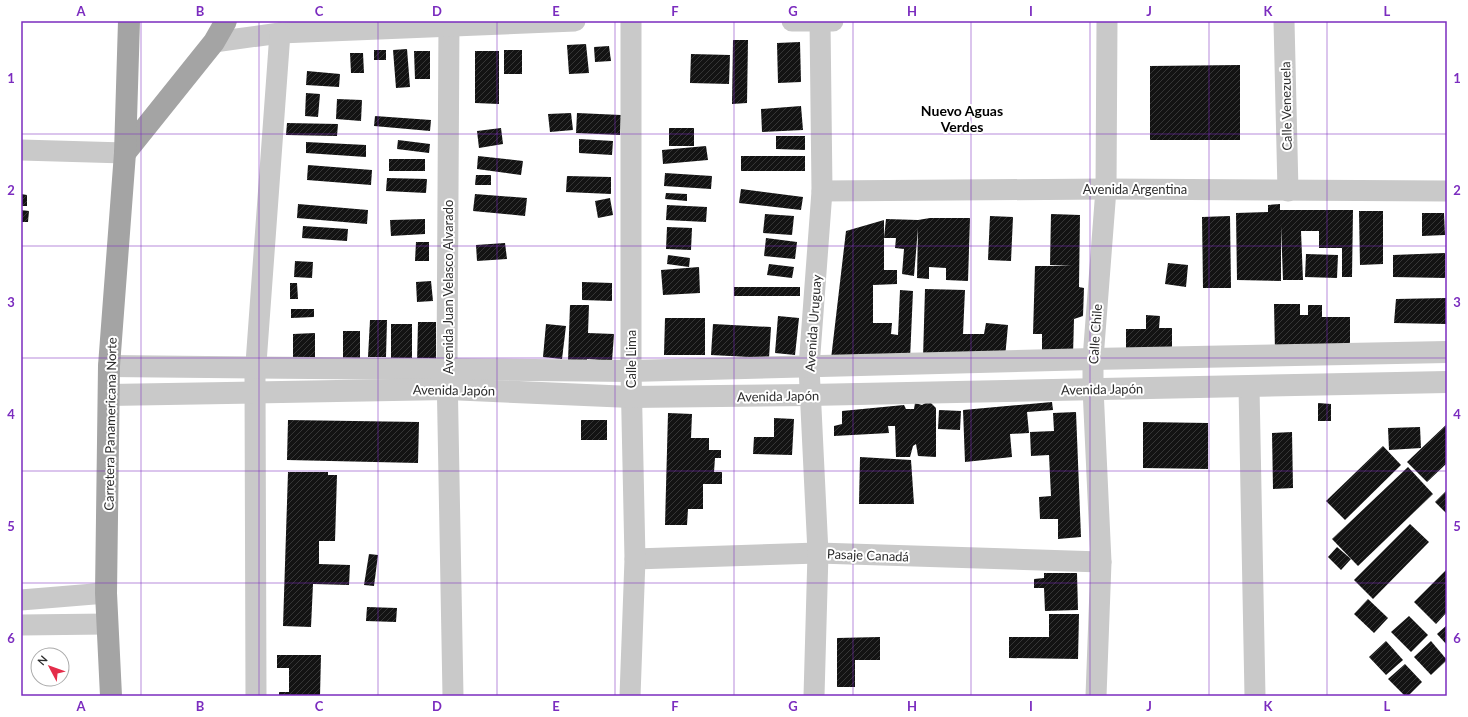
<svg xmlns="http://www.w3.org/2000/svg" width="1468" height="717" font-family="Lato,sans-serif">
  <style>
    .building { fill: url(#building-hatch) }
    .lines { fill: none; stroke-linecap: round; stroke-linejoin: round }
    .minor { stroke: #c9c9c9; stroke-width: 21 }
    .tertiary { stroke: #c9c9c9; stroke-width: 22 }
    .primary { stroke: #a4a4a4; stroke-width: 22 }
    .grid { fill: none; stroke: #7b2cbf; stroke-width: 1; stroke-opacity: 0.55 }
    .labels { text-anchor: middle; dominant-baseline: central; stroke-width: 4; stroke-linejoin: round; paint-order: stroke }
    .street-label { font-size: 13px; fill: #2c2c2c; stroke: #fff }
    .neighbourhood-label { font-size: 14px; font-weight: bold; fill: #000; stroke: #fff }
    .neatline { fill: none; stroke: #7b2cbf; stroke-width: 1.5 }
    .grid-label { font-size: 13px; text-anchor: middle; font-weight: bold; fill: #7b2cbf }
  </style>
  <defs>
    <pattern id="building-hatch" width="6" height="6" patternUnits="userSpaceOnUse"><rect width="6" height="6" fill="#131313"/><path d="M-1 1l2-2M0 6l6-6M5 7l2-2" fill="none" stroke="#363636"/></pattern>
  </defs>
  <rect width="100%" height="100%" fill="#fff"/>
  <g class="building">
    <polygon points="733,40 748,40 747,103 732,104"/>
    <polygon points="800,42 801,82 778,83 777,43"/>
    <polygon points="586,44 589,73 569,74 567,45"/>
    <polygon points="609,46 611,61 595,62 594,47"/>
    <polygon points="407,49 410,87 396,88 393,50"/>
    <rect x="374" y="50" width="12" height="10"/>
    <rect x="504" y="50" width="18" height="24"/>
    <polygon points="414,51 430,51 430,79 415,79"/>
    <polygon points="475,51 499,51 499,104 475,103"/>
    <polygon points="350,53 363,53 364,73 351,73"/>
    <polygon points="691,54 730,55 729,84 690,83"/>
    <polygon points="1240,65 1240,140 1150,140 1150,66"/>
    <polygon points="307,71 340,74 339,87 306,85"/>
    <polygon points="306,93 320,94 318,117 305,116"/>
    <polygon points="337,99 362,100 361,121 336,119"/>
    <polygon points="801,106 803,130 762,132 761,109"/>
    <polygon points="571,113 573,130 550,132 548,114"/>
    <polygon points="577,113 621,115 620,135 576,133"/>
    <polygon points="375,116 431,120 430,131 374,126"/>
    <polygon points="287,123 338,124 337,136 286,135"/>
    <polygon points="501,128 503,144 479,148 477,131"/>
    <rect x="669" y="128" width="25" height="18"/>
    <polygon points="776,136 805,136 805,150 776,149"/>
    <polygon points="579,139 613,141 612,155 579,153"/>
    <polygon points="398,140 430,144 429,153 397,149"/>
    <polygon points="306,142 366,145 366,157 306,153"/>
    <polygon points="706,146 708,160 663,164 662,150"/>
    <polygon points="478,156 523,161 521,175 477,169"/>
    <rect x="741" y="156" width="64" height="15"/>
    <rect x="389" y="159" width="36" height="12"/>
    <polygon points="308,165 372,170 371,185 307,180"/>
    <polygon points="665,173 712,176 711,189 664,186"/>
    <polygon points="476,175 491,175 491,185 475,185"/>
    <polygon points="567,176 611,177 611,194 566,192"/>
    <polygon points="387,178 427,179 426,193 386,191"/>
    <polygon points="741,189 803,197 801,210 739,203"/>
    <polygon points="666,193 687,194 687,201 665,199"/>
    <polygon points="21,194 27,195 27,206 21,206"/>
    <polygon points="475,194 527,198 525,216 473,211"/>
    <polygon points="610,198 613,215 598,218 595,201"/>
    <polygon points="298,204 368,210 367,224 297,218"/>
    <polygon points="1280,204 1280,210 1353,210 1352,277 1342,277 1342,248 1319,248 1319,231 1301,231 1303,280 1283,280 1281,226 1281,281 1237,280 1236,213 1268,212 1268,205"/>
    <polygon points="667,205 707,207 706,222 666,220"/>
    <polygon points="21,210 29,211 28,222 21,222"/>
    <polygon points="1359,211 1383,211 1383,264 1360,265"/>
    <polygon points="1422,213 1444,213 1445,235 1422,236"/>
    <polygon points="765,214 794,216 792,235 763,233"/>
    <polygon points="1051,214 1080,215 1079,287 1084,288 1083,316 1074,319 1073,355 1042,354 1042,334 1033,334 1035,266 1072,266 1050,265"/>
    <polygon points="990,216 1013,217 1011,261 988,260"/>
    <polygon points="1230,216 1231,288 1203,288 1202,217"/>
    <polygon points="930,218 970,218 968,281 946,280 946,268 929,267 929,279 917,278 918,228 914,276 902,274 904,249 895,248 896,238 884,238 886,219 918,220"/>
    <polygon points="425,219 425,234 391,236 390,220"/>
    <polygon points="884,220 884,270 897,270 897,284 873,285 873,323 892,323 891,334 898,335 900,290 913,291 910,359 831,359 846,231"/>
    <polygon points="303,226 348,229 347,241 302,238"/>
    <polygon points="667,227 692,228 691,250 666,249"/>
    <polygon points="766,238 797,242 795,259 764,256"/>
    <polygon points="416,242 429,242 429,261 415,261"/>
    <polygon points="505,243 507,259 477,261 476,245"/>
    <polygon points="1445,253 1445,278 1393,277 1393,255"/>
    <polygon points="1306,254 1338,255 1337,278 1305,277"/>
    <polygon points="668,255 690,258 689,267 667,264"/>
    <polygon points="295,261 313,262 312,278 294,277"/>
    <polygon points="1168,263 1188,265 1186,287 1165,284"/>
    <polygon points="769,264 794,267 792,278 767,275"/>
    <polygon points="699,267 700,293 663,295 661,270"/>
    <polygon points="431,281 433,301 417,302 416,282"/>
    <polygon points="582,282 612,283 612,301 582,300"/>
    <polygon points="290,283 297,283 298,299 290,299"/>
    <rect x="734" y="287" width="66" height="9"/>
    <polygon points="925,289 965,290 963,334 984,334 986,323 1008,325 1005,358 923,358"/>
    <polygon points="1447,298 1447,324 1394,323 1396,299"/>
    <polygon points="1274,304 1300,304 1300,315 1308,315 1308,305 1322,305 1322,317 1350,317 1350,351 1275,351"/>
    <polygon points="570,305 589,305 588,333 614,334 612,361 587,359 587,361 568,361"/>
    <polygon points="291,309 314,309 314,317 291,318"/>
    <polygon points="1146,315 1160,316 1159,328 1172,328 1172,355 1126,354 1126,329 1146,329"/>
    <polygon points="778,316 799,318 795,355 775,353"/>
    <polygon points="665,318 705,318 705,355 664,355"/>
    <polygon points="370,320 387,320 386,357 368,357"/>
    <polygon points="418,322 436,322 436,363 417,363"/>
    <polygon points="391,324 412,324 412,362 391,361"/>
    <polygon points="546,324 566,326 562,359 543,357"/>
    <polygon points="713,324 771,327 769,358 711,355"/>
    <rect x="343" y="331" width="17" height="27"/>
    <polygon points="315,333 315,361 293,362 293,334"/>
    <polygon points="929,401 936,408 936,457 918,456 916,444 913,446 910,457 896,457 895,426 888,426 889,433 834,436 834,426 842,424 842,411 904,405 906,409 914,409 915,403 922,405"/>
    <polygon points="1052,402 1053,410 1027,412 1029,433 1010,434 1012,457 965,462 963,410"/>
    <polygon points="1318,403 1331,404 1331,421 1318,421"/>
    <polygon points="939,410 961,411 960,430 938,429"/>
    <polygon points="1076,412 1081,537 1058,539 1058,519 1040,519 1039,497 1051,496 1049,455 1031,456 1030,432 1054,431 1053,413"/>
    <polygon points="668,413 692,414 691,438 709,438 709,450 721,450 721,458 715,458 714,472 722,472 722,484 703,484 703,509 688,509 687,525 665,525"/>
    <polygon points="774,418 794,419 792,455 753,454 754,437 774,437"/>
    <polygon points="288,420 419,422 418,463 287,460"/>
    <rect x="581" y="420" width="26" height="20"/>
    <polygon points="1143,422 1208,423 1208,469 1143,468"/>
    <polygon points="1447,424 1447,463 1427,482 1407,462"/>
    <polygon points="1420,427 1421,448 1389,450 1388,428"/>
    <polygon points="1292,432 1293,488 1273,489 1272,433"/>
    <polygon points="1383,446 1401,465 1345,520 1326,501"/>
    <polygon points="860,457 911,460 914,504 859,504"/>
    <polygon points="1408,467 1433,494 1358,566 1332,539"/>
    <polygon points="288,472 328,472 328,475 337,475 335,541 319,541 319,564 350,565 349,585 313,584 311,627 283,626"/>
    <polygon points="1447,490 1447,514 1435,502"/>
    <polygon points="1410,524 1429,542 1373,599 1354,580"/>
    <polygon points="1337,547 1351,559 1341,570 1328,557"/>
    <polygon points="369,554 378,555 374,586 364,585"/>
    <polygon points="1447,569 1447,612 1436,624 1414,602"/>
    <polygon points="1044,573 1077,573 1078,610 1045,611 1044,588 1034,588 1034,579 1044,578"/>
    <polygon points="1368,599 1388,618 1374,633 1354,614"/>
    <polygon points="367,607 397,608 396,622 366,621"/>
    <polygon points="1049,614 1079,614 1078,659 1009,658 1009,637 1049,637"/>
    <polygon points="1409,616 1428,635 1411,652 1391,632"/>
    <polygon points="1447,625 1447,645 1437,634"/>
    <polygon points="880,637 880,660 855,660 855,687 837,687 837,638"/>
    <polygon points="1386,641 1403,660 1386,675 1369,657"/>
    <polygon points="1431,641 1447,660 1431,675 1414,657"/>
    <polygon points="277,655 321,655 320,696 279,696 279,692 289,692 289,668 277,668"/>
    <polygon points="1405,664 1422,682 1408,696 1405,696 1388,679"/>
  </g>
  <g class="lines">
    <g class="minor">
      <polyline points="449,21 447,369 453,696"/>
      <polyline points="792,21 833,21"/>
      <polyline points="1284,21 1288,191"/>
      <polyline points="214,42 280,33 575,21"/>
      <polyline points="21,150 125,153"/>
      <polyline points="822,191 1106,189 1447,191"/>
      <polyline points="1249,387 1255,696"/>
      <polyline points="635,559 818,553 1101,562"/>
      <polyline points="21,600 106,593"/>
      <polyline points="21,625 107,624"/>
      <polyline points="256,696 255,377 280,33"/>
      <polyline points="630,696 635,559 631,371 631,21"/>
      <polyline points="814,696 818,553 809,367 822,191 820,21"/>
      <polyline points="1096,696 1101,562 1093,388 1093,359 1106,189 1107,21"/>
    </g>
    <g class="tertiary">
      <polyline points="109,366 631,371 1093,359 1447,352"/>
      <polyline points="109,395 448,389 631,397 809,395 1447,382"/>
    </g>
    <g class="primary">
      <polyline points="125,153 214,42 226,21"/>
      <polyline points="111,696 106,593 109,366 125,153 129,21"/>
    </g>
  </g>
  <path class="grid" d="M141 21V696M259 21V696M378 21V696M497 21V696M615 21V696M734 21V696M853 21V696M971 21V696M1090 21V696M1209 21V696M1327 21V696M21 134H1447M21 246H1447M21 358H1447M21 471H1447M21 583H1447"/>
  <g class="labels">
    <g class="street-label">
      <text transform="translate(1286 106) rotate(-91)">Calle Venezuela</text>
      <text x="1135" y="189">Avenida Argentina</text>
      <text transform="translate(448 287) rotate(-90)">Avenida Juan Velasco Alvarado</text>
      <text transform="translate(813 323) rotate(-86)">Avenida Uruguay</text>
      <text transform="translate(1095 334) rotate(-86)">Calle Chile</text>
      <text transform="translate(631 359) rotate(-90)">Calle Lima</text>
      <text transform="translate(1102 389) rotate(-1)">Avenida Japón</text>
      <text transform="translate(454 390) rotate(1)">Avenida Japón</text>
      <text transform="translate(778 396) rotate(-1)">Avenida Japón</text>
      <text transform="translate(110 424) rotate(-89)">Carretera Panamericana Norte</text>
      <text transform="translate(868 555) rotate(2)">Pasaje Canadá</text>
    </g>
    <g class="neighbourhood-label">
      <text x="962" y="110">Nuevo Aguas<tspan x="962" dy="16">Verdes</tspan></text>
    </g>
  </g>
  <rect width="1468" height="717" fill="none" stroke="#ffffff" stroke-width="44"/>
  <g transform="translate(50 667) rotate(311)"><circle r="19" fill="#ffffff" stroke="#ababab"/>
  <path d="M0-3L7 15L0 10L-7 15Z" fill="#e42d4a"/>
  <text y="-6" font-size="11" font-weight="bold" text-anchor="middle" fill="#2c2c2c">N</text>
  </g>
  <rect x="22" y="22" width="1424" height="673" class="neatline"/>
  <g class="grid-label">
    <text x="81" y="16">A</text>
    <text x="200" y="16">B</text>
    <text x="319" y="16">C</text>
    <text x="437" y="16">D</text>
    <text x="556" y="16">E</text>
    <text x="675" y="16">F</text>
    <text x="793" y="16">G</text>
    <text x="912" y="16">H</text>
    <text x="1031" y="16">I</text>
    <text x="1149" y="16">J</text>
    <text x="1268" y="16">K</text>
    <text x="1387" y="16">L</text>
    <text x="11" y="83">1</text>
    <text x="1457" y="83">1</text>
    <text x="11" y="195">2</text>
    <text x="1457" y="195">2</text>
    <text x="11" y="307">3</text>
    <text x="1457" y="307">3</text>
    <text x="11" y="419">4</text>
    <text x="1457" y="419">4</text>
    <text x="11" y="531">5</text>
    <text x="1457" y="531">5</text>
    <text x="11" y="643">6</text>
    <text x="1457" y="643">6</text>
    <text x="81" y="711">A</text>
    <text x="200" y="711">B</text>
    <text x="319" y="711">C</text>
    <text x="437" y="711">D</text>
    <text x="556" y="711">E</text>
    <text x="675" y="711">F</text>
    <text x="793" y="711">G</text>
    <text x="912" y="711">H</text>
    <text x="1031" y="711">I</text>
    <text x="1149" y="711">J</text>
    <text x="1268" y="711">K</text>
    <text x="1387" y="711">L</text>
  </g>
</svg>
